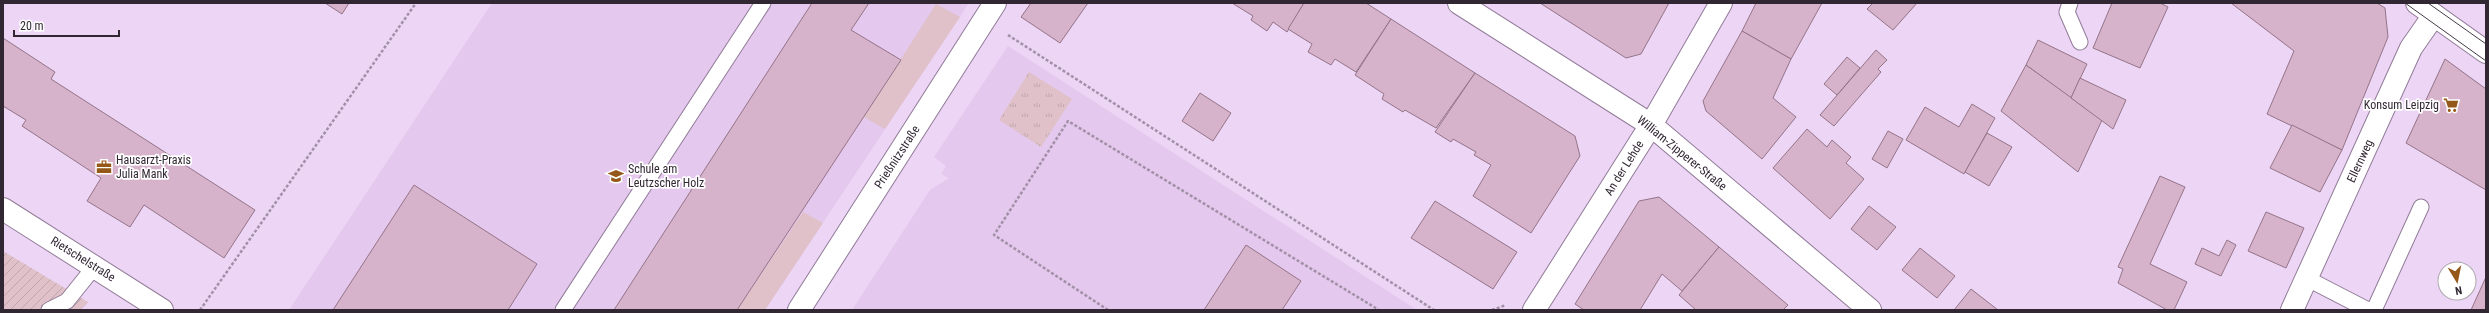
<svg xmlns="http://www.w3.org/2000/svg" width="2489" height="313" font-family="'Roboto Condensed',sans-serif">
  <style>
    .built { fill: #e4c8ed }
    .grass { fill: #e0c1c9 }
    .park { fill: url(#park-tufts) }
    .garden { fill: url(#garden-furrows) }
    .building { fill: #d6b3ca; stroke: #947489 }
    .lines { fill: none; stroke-linecap: round; stroke-linejoin: round }
    .lane-casing { stroke: #917b98; stroke-width: 17 }
    .street-casing { stroke: #917b98; stroke-width: 24 }
    .secondary-casing { stroke: #917b98; stroke-width: 24 }
    .path { stroke: #a290a8; stroke-width: 2.5; stroke-dasharray: 3 2; stroke-linecap: butt }
    .lane { stroke: #fff; stroke-width: 15 }
    .street { stroke: #fff; stroke-width: 22 }
    .secondary { stroke: #fff; stroke-width: 22 }
    .tram { stroke: #463a49; stroke-width: 1 }
    .labels { text-anchor: middle; dominant-baseline: central; stroke-width: 3.5; stroke-linejoin: round; paint-order: stroke }
    .poi-label { font-size: 12px; fill: #312733; stroke: #fff; text-anchor: start }
    .street-label { font-size: 12px; fill: #312733; stroke: #fff }
  </style>
  <defs>
    <pattern id="park-tufts" width="24" height="20" patternUnits="userSpaceOnUse"><rect width="24" height="20" fill="#e0c1c9"/><path d="M3 7l-1-3M5 7V3M7 7l1-3M15 17l-1-3M17 17v-4M19 17l1-3" fill="none" stroke="#c1a6ad"/></pattern>
    <pattern id="garden-furrows" width="10" height="10" patternUnits="userSpaceOnUse"><rect width="10" height="10" fill="#e0c1c9"/><path d="M-1 1l2-2M0 10L10 0M9 11l2-2" fill="none" stroke="#c1a6ad"/></pattern>
  </defs>
  <rect width="100%" height="100%" fill="#edd5f5"/>
  <g class="built">
    <polygon points="492,3 969,3 765,310 289,310"/>
    <polygon points="1008,46 1417,310 852,310 930,190 949,178 941,174 946,166 934,157"/>
  </g>
  <g class="grass">
    <polygon points="936,4 960,17 885,129 864,117"/>
    <polygon points="803,212 823,223 765,310 737,310"/>
  </g>
  <polygon class="park" points="1029,72 1072,99 1041,147 999,120"/>
  <polygon class="garden" points="3,251 88,302 80,310 3,310"/>
  <g class="building">
    <polygon points="325,3 349,3 342,14"/>
    <polygon points="812,3 869,3 851,30 901,60 737,310 614,310"/>
    <polygon points="1031,3 1088,3 1060,43 1021,17"/>
    <polygon points="1232,3 1304,3 1287,32 1273,22 1267,31 1251,20 1253,16"/>
    <polygon points="1304,3 1366,3 1391,19 1356,72 1335,59 1331,65 1308,52 1312,44 1288,29"/>
    <polygon points="1540,3 1669,3 1641,54 1626,58"/>
    <polygon points="1756,3 1822,3 1791,59 1742,31"/>
    <polygon points="1873,3 1917,3 1893,30 1867,9"/>
    <polygon points="2112,3 2160,3 2168,7 2140,68 2093,48"/>
    <polygon points="2231,3 2377,3 2385,8 2388,37 2342,150 2267,114 2294,51"/>
    <polygon points="1391,19 1475,73 1436,128 1405,110 1403,112 1382,99 1384,94 1355,75"/>
    <polygon points="1742,31 1791,59 1773,98 1796,117 1762,159 1706,111 1703,101"/>
    <polygon points="3,38 55,72 51,79 255,210 224,258 144,205 130,227 87,201 101,178 22,126 26,120 3,106"/>
    <polygon points="2038,40 2087,64 2071,98 2026,65"/>
    <polygon points="1876,50 1887,60 1878,69 1881,72 1834,126 1820,115"/>
    <polygon points="1847,57 1860,68 1837,95 1824,84"/>
    <polygon points="2445,59 2486,89 2486,190 2406,143"/>
    <polygon points="2026,65 2102,120 2078,172 2001,111"/>
    <polygon points="1475,73 1575,136 1580,156 1531,233 1473,196 1491,165 1474,155 1476,152 1453,139 1451,142 1435,132"/>
    <polygon points="2080,78 2126,100 2113,129 2071,98"/>
    <polygon points="1200,93 1231,113 1213,141 1182,121"/>
    <polygon points="1972,104 1995,118 1964,174 1906,140 1925,107 1959,127"/>
    <polygon points="2292,125 2342,150 2320,192 2270,168"/>
    <polygon points="1807,129 1827,147 1832,140 1851,157 1846,163 1864,179 1830,219 1773,168"/>
    <polygon points="1888,131 1903,139 1887,168 1872,159"/>
    <polygon points="1987,133 2012,147 1989,186 1965,172"/>
    <polygon points="2160,176 2185,187 2150,264 2187,282 2174,310 2167,310 2118,283 2123,269 2118,267"/>
    <polygon points="414,185 537,264 508,310 333,310"/>
    <polygon points="1659,197 1719,247 1682,291 1662,274 1640,310 1584,310 1575,304 1639,201"/>
    <polygon points="1435,201 1517,252 1493,289 1411,238"/>
    <polygon points="1869,206 1896,227 1877,250 1851,229"/>
    <polygon points="2266,212 2304,228 2286,268 2248,251"/>
    <polygon points="2227,240 2236,245 2221,276 2195,264 2202,248 2219,256"/>
    <polygon points="1246,245 1301,281 1282,310 1204,310"/>
    <polygon points="1719,247 1788,305 1783,310 1696,310 1679,295"/>
    <polygon points="1920,248 1955,276 1937,298 1902,270"/>
    <polygon points="2486,277 2486,310 2471,310"/>
    <polygon points="1971,289 1998,310 1954,310"/>
  </g>
  <g class="lines">
    <g class="lane-casing">
      <g id="lane">
        <polyline points="2070,3 2067,12 2080,42"/>
        <polyline points="2306,278 2368,310"/>
        <polyline points="49,310 67,301 95,266"/>
        <polyline points="563,310 763,3"/>
        <polyline points="2374,310 2421,207"/>
      </g>
    </g>
    <g class="street-casing">
      <g id="street">
        <polyline points="1459,3 1651,125 1870,310"/>
        <polyline points="3,209 162,310"/>
        <polyline points="799,310 995,3"/>
        <polyline points="1534,310 1651,125 1721,3"/>
        <polyline points="2292,310 2411,48 2434,15"/>
      </g>
    </g>
    <g class="secondary-casing">
      <polyline id="secondary" points="2417,3 2486,52"/>
    </g>
    <g class="path">
      <polyline points="1008,35 1434,310"/>
      <polyline points="200,310 416,3"/>
      <polyline points="1108,310 994,235 1068,121 1379,310"/>
      <polyline points="1492,310 1506,305"/>
    </g>
    <use href="#lane" class="lane"/>
    <use href="#street" class="street"/>
    <use href="#secondary" class="secondary"/>
    <g class="tram">
      <polyline points="2405,3 2486,61"/>
      <polyline points="2428,3 2486,44"/>
    </g>
  </g>
  <defs>
    <g id="supermarket-bare" transform="scale(1.2)"><path d="M-6-5.5h2.5l.6 2H6L4.5 2H-2.5L-4.4-4H-6ZM-1.5 3.2a1.3 1.3 0 1 0 .1 0ZM3 3.2a1.3 1.3 0 1 0 .1 0Z" fill="#945819" stroke="#fff" stroke-width="2.5" paint-order="stroke"/></g>
    <g id="office-bare" transform="scale(1.2)"><path d="M-6-3h4V-5.5h4V-3h4V5H-6ZM-1-4.5V-3h2v-1.5ZM-6 0V1H6V0Z" fill="#945819" stroke="#fff" stroke-width="2.5" paint-order="stroke"/></g>
    <g id="school-bare" transform="scale(1.2)"><path d="M0-5L7-2L0 1L-7-2ZM-4 1L0 2.5L4 1V4Q0 6-4 4Z" fill="#945819" stroke="#fff" stroke-width="2.5" paint-order="stroke"/></g>
  </defs>
  <g fill-rule="evenodd">
    <use href="#supermarket-bare" x="2451" y="105"/>
    <use href="#office-bare" x="104" y="167"/>
    <use href="#school-bare" x="616" y="176"/>
  </g>
  <g class="labels">
    <g class="poi-label">
      <text x="2439" y="105" text-anchor="end">Konsum Leipzig</text>
      <text x="116" y="160">Hausarzt-Praxis<tspan x="116" dy="14">Julia Mank</tspan></text>
      <text x="628" y="169">Schule am<tspan x="628" dy="14">Leutzscher Holz</tspan></text>
    </g>
    <g class="street-label">
      <text transform="translate(1682 153) rotate(39)">William-Zipperer-Straße</text>
      <text transform="translate(897 157) rotate(-57)">Prießnitzstraße</text>
      <text transform="translate(2360 161) rotate(-65)">Ellernweg</text>
      <text transform="translate(1624 168) rotate(-58)">An der Lehde</text>
      <text transform="translate(83 259) rotate(32)">Rietschelstraße</text>
    </g>
  </g>
  <rect width="2489" height="313" fill="none" stroke="#312733" stroke-width="8"/>
  <g transform="translate(2457 281) rotate(170)"><circle r="19" fill="#ffffff" stroke="#ada9ad"/>
  <path d="M0-3L7 15L0 10L-7 15Z" fill="#945819"/>
  <text y="-6" font-size="11" font-weight="bold" text-anchor="middle" fill="#312733">N</text>
  </g>
  <path d="M14 30v6h105v-6" fill="none" stroke="#312733" stroke-width="2"/>
  <text x="20" y="30" font-size="12" fill="#312733" stroke="#ffffff" stroke-width="3" paint-order="stroke">20 m</text>
</svg>
